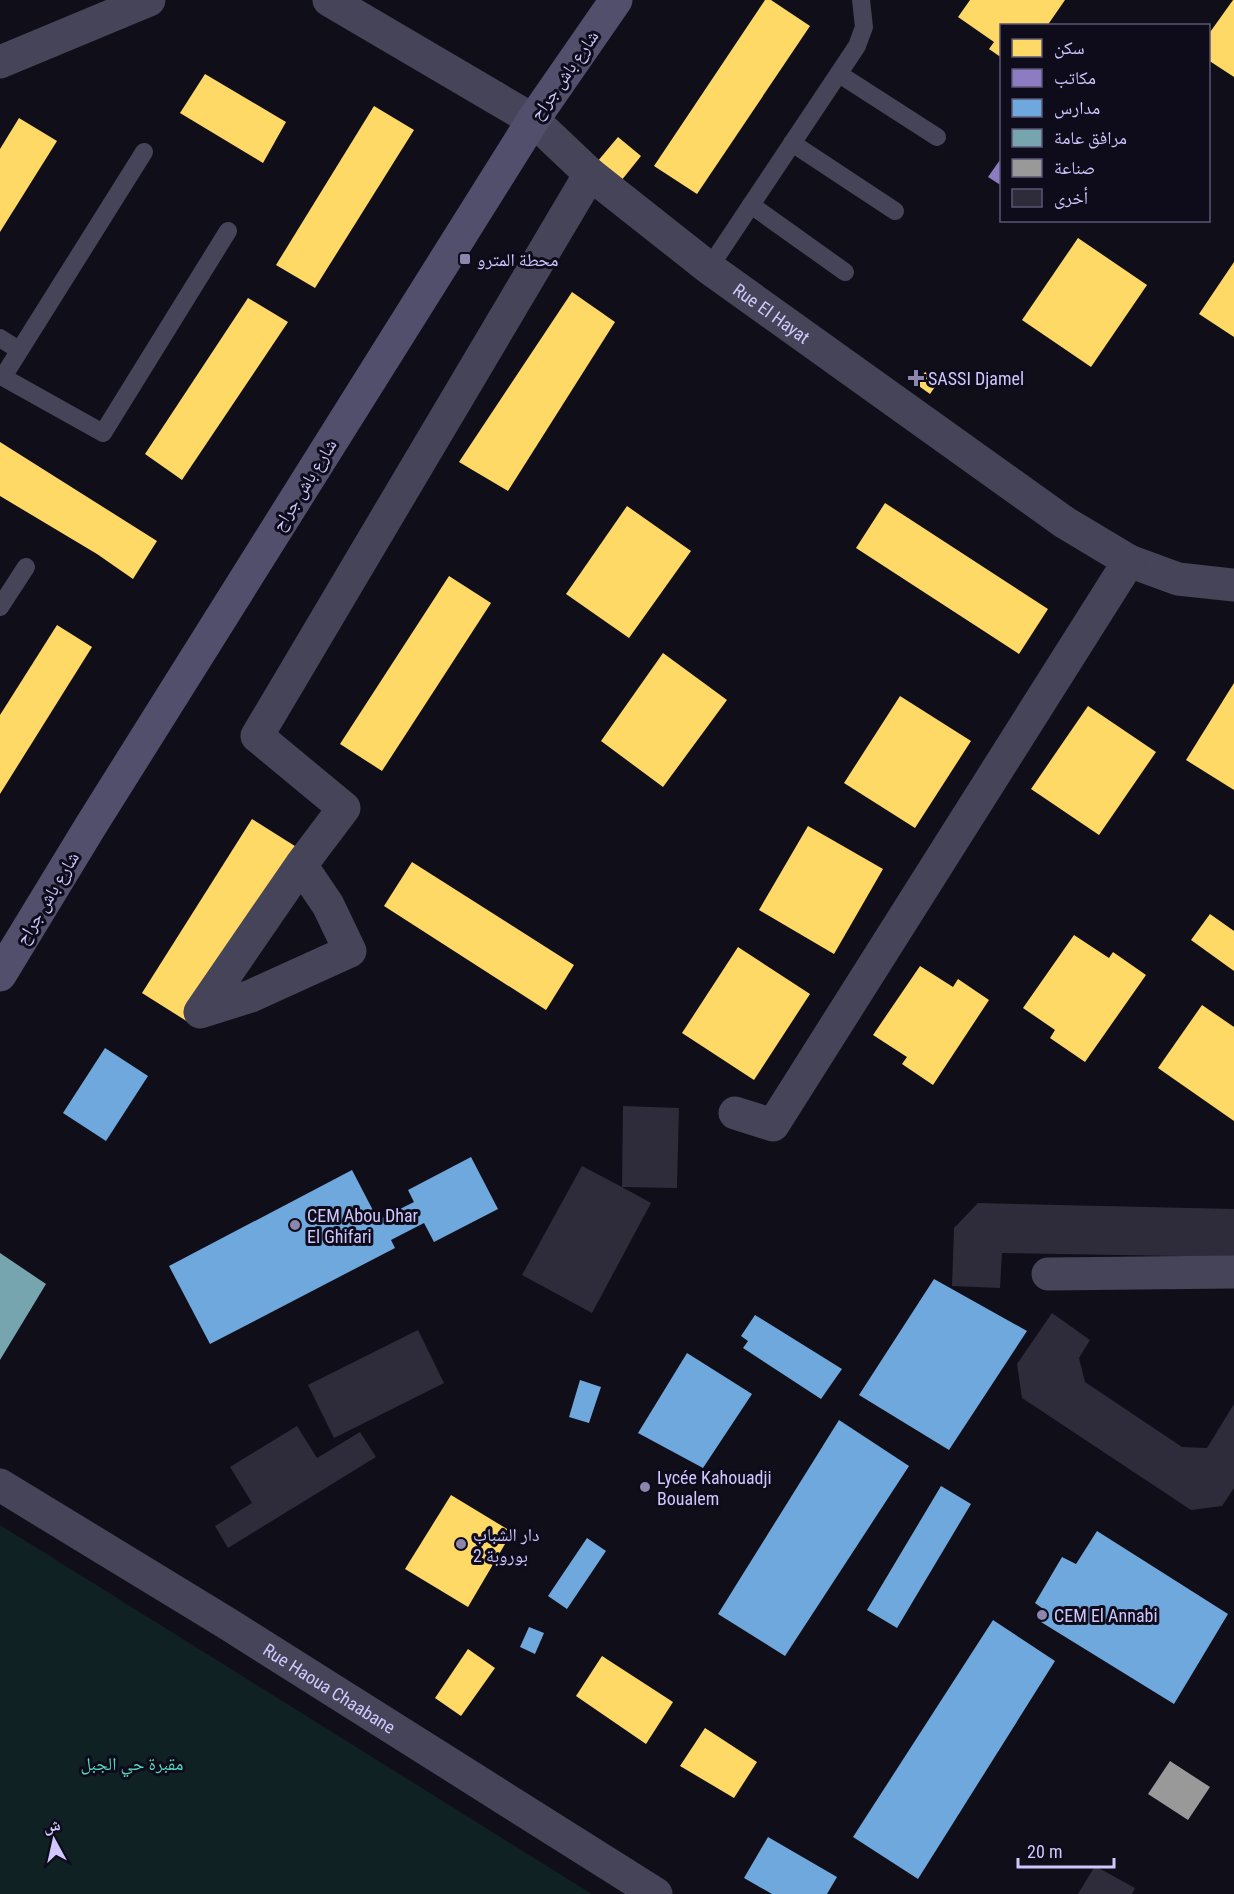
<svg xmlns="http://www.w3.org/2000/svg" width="1234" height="1894" font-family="'Roboto Condensed','Noto Naskh Arabic',sans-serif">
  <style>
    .green { fill: #0f2122 }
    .homes { fill: #ffd966 }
    .offices { fill: #8e7cc3 }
    .schools { fill: #6fa8dc }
    .public { fill: #76a5af }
    .industry { fill: #999 }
    .building { fill: #2e2b3b }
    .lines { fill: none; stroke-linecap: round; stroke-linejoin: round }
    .service { stroke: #454458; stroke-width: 18 }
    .minor { stroke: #454458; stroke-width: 33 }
    .tertiary { stroke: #454458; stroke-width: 33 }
    .secondary { stroke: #514f6c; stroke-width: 33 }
    .poi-dot { fill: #8c86ad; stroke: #0e0b1b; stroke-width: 2 }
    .labels { text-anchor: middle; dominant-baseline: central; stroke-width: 6; stroke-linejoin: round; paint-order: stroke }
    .street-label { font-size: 18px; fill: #cfc7fd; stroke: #0e0b1b }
    .poi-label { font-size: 18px; fill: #cfc7fd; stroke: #0e0b1b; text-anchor: start }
    .park-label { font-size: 18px; fill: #57d8bc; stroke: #0e0b1b }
  </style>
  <rect width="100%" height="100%" fill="#100e18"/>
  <polygon class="green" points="0,1525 592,1894 0,1894"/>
  <g class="homes">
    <polygon points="765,0 771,0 810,26 697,194 654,166"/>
    <polygon points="970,0 1065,0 1047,26 1002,26 1002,58 989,49 994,42 958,17"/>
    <polygon points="1233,0 1234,0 1234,77 1208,60 1208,35"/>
    <polygon points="205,74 286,122 263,163 180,113"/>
    <polygon points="374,106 414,130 315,288 276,265"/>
    <polygon points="19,118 57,141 0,232 0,149"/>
    <polygon points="618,137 641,156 621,181 597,162"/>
    <polygon points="1078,238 1147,285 1091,367 1022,320"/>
    <polygon points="1234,262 1234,337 1199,314"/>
    <polygon points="572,292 615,322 508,491 459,462"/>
    <polygon points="248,298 288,322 182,480 145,454"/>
    <polygon points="925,372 939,381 930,394 916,384"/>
    <polygon points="0,442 157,541 133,579 97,554 0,496"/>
    <polygon points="885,503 1048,609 1019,654 856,548"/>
    <polygon points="627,506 691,551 629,638 566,594"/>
    <polygon points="449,576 491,603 382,771 340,744"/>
    <polygon points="57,625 92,647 0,794 0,715"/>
    <polygon points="663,653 727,700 663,787 601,741"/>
    <polygon points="1234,683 1234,790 1186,760"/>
    <polygon points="900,696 971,741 915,828 844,783"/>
    <polygon points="1088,706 1156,752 1099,835 1031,789"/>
    <polygon points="252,819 298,848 188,1022 142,993"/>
    <polygon points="808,826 883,869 834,954 759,910"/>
    <polygon points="412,862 574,965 546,1010 384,906"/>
    <polygon points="1210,914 1234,931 1234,971 1191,940"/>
    <polygon points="1074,935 1109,958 1113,952 1146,975 1085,1062 1050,1038 1055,1030 1023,1008"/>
    <polygon points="738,947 810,994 754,1080 682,1033"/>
    <polygon points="920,966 953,987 958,979 989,1000 933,1085 902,1064 907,1057 873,1035"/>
    <polygon points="1202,1005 1234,1027 1234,1121 1158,1068"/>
    <polygon points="451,1495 512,1532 468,1607 405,1569"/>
    <polygon points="468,1649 495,1668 461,1716 435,1698"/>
    <polygon points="602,1656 673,1702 646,1744 576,1696"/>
    <polygon points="705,1728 757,1762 734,1798 680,1766"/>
  </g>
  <polygon class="offices" points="1002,157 1002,186 988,177"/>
  <g class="schools">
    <polygon points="105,1048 148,1076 106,1141 63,1113"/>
    <polygon points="471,1157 498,1209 434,1242 424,1223 391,1240 395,1248 210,1344 169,1266 352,1170 378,1220 414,1202 408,1190"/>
    <polygon points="934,1279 1027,1331 949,1450 859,1395"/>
    <polygon points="755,1315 842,1369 821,1399 743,1348 748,1341 741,1336"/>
    <polygon points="687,1353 752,1394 703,1468 638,1433"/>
    <polygon points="580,1380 601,1387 589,1423 569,1417"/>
    <polygon points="839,1420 909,1466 785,1656 718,1614"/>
    <polygon points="941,1486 971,1504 897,1628 867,1610"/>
    <polygon points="1097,1531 1228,1614 1174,1704 1041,1622 1046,1611 1035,1603 1062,1557 1076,1564"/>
    <polygon points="587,1538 606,1551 567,1609 548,1596"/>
    <polygon points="993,1620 1055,1661 918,1879 853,1837"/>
    <polygon points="529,1627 544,1633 535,1654 520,1647"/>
    <polygon points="768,1837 837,1877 827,1894 772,1894 744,1878"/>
  </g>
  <polygon class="public" points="0,1253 46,1284 0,1360"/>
  <polygon class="industry" points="1170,1761 1210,1787 1188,1820 1148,1794"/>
  <g class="building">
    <polygon points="623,1106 679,1108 677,1188 622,1187 651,1203 592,1313 522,1275 582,1166 622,1187"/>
    <polygon points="978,1203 1234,1209 1234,1257 1002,1253 1000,1288 952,1286 954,1228"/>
    <polygon points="1052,1313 1090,1340 1079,1358 1085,1382 1182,1447 1207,1448 1234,1404 1234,1488 1222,1506 1191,1510 1022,1398 1017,1364"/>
    <polygon points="418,1330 444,1383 334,1438 308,1385"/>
    <polygon points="297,1426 317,1458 360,1432 376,1457 228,1548 215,1526 252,1503 230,1467"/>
    <polygon points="1095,1866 1135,1888 1132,1894 1078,1894"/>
  </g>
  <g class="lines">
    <g class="service">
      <polyline points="839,74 937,137"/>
      <polyline points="792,143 895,211"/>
      <polyline points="144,152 3,377 103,433 228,231"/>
      <polyline points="751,205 845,272"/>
      <polyline points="709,268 857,46 864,27 861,0"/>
      <polyline points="0,338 19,350"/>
      <polyline points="0,607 26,567"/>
    </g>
    <g class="minor">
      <path id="s1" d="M329 0 533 120 590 174 709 268 1064 522 1129 561 1178 579 1234 585"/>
      <polyline points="0,62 149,0"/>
      <polyline points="301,865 328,905 350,951 251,996 200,1012 301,865 344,808 257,736 590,174"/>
      <polyline points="735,1113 773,1125 1129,561"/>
      <polyline points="1048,1274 1234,1272"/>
    </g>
    <path class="tertiary" id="s2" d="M0 1485 228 1624 656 1894"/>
    <polyline class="secondary" points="0,975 90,827 533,120 616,0"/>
  </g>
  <g class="poi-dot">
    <rect x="459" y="253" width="12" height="12" rx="3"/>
    <path d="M913 369h6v6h6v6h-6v6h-6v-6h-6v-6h6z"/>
    <circle cx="295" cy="1225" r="6"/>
    <circle cx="645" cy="1487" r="6"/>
    <circle cx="461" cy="1544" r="6"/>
    <circle cx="1042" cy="1615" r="6"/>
  </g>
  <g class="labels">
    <g class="street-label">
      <text transform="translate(564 75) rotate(-55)">شارع باش جراح</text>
      <text stroke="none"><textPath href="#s1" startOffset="544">Rue El Hayat</textPath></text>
      <text transform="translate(304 485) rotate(-58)">شارع باش جراح</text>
      <text transform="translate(47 898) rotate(-59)">شارع باش جراح</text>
      <text stroke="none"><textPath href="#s2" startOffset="387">Rue Haoua Chaabane</textPath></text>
    </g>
    <g class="poi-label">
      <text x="477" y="259">محطة المترو</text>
      <text x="928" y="378">SASSI Djamel</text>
      <text x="307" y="1215">CEM Abou Dhar<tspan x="307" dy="21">El Ghifari</tspan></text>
      <text x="657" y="1477">Lycée Kahouadji<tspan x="657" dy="21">Boualem</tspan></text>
      <text x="473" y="1534">دار الشباب<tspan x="473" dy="21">بوروبة 2</tspan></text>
      <text x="1054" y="1615">CEM El Annabi</text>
    </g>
    <g class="park-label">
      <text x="132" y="1763">مقبرة حي الجبل</text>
    </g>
  </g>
  <rect x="1000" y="24" width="210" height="198" fill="#0e0b1b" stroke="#5b5675" stroke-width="1.5"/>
  <rect x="1012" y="39" width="30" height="18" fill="#ffd966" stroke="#5b5675" stroke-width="1.5"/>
  <text x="1054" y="54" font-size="18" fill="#cfc7fd">سكن</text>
  <rect x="1012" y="69" width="30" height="18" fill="#8e7cc3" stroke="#5b5675" stroke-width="1.5"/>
  <text x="1054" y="84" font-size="18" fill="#cfc7fd">مكاتب</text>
  <rect x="1012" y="99" width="30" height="18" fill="#6fa8dc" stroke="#5b5675" stroke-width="1.5"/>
  <text x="1054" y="114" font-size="18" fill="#cfc7fd">مدارس</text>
  <rect x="1012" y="129" width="30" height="18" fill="#76a5af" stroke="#5b5675" stroke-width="1.5"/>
  <text x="1054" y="144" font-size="18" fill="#cfc7fd">مرافق عامة</text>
  <rect x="1012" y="159" width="30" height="18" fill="#999999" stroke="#5b5675" stroke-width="1.5"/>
  <text x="1054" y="174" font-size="18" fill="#cfc7fd">صناعة</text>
  <rect x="1012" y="189" width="30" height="18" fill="#2e2b3b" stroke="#5b5675" stroke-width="1.5"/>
  <text x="1054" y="204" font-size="18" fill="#cfc7fd">أخرى</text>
  <g transform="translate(54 1840) rotate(352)" stroke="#0e0b1b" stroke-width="4.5" paint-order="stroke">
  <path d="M0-4.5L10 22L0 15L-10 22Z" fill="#cfc7fd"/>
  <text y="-9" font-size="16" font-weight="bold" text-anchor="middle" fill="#cfc7fd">ش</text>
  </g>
  <path d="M1018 1858v9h96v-9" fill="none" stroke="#cfc7fd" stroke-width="3"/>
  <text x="1027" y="1858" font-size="18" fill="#cfc7fd" stroke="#0e0b1b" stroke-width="4.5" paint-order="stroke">20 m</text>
</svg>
